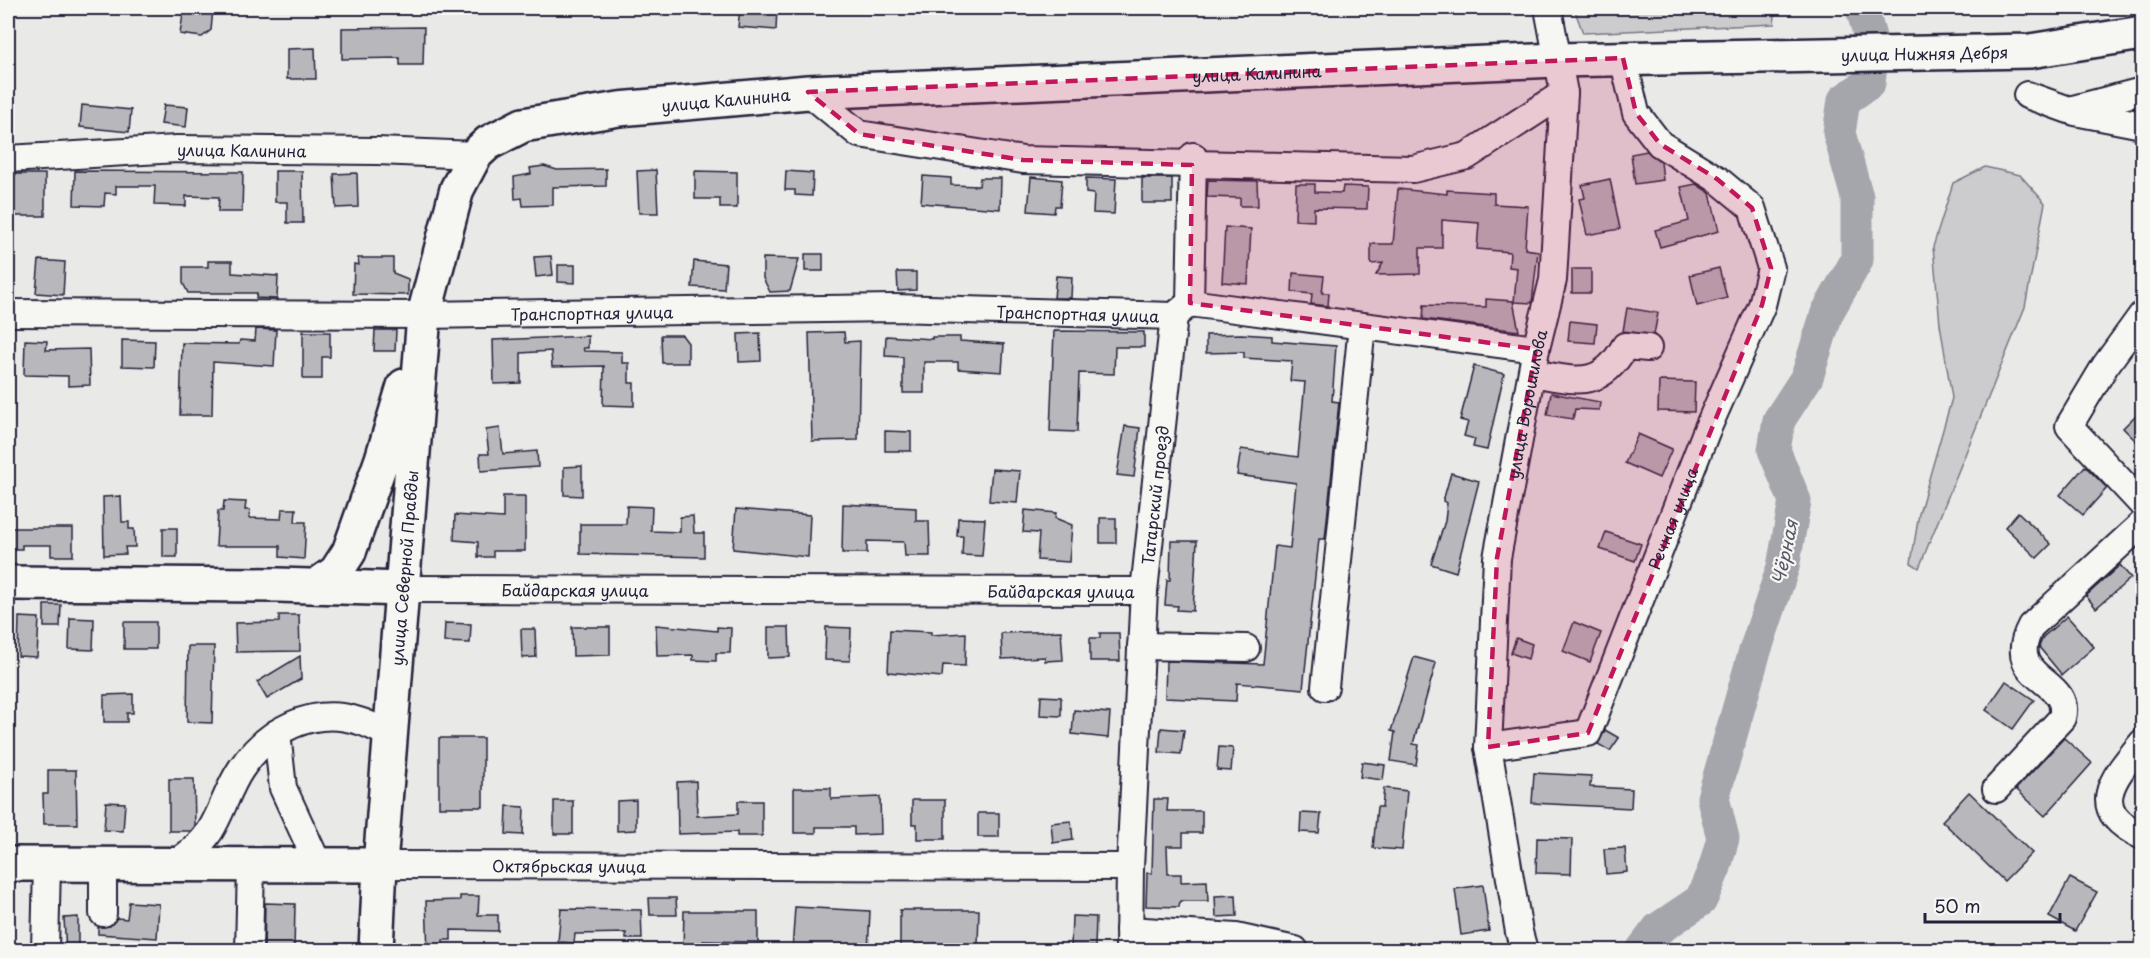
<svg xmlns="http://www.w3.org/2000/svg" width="2150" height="958" font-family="'Playpen Sans',sans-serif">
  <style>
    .green { fill: #ccccce; stroke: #777784; stroke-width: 1.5 }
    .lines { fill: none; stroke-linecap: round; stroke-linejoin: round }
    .river { stroke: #a5a5ac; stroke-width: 33 }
    .building { fill: #b8b8bc; stroke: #22223b; stroke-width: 1.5 }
    .minor-casing { stroke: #22223b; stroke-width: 30 }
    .major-casing { stroke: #22223b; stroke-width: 38 }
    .highway-casing { stroke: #22223b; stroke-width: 38 }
    .minor { stroke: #f6f6f2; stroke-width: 26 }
    .major { stroke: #f6f6f2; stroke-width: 33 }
    .highway { stroke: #f6f6f2; stroke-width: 33 }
    .marked { fill: #c2185b; fill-opacity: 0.2; stroke: #c2185b; stroke-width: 4.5; stroke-dasharray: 12 8; stroke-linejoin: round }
    .labels { text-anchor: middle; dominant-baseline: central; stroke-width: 4.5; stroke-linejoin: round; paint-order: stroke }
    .street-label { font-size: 16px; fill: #22223b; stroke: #f6f6f2 }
    .water-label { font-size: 18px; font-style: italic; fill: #565668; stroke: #f6f6f2 }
  </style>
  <rect width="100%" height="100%" fill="#e9e9e7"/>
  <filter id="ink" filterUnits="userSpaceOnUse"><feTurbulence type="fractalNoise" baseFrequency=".0167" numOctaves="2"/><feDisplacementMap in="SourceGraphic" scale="12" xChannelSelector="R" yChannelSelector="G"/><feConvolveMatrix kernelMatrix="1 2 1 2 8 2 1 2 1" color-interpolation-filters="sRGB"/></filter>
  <g filter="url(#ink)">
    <g class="green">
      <polygon points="1574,8 1776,8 1774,24 1583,33"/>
      <polygon points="1985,167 2020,175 2045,203 2025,307 1919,568 1911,563 1919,514 1952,398 1940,324 1933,247 1953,183"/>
    </g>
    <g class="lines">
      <polyline class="river" points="1642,950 1658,929 1701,900 1715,867 1723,838 1713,798 1754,654 1783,567 1795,501 1774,450 1779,420 1807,377 1827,313 1857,260 1857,197 1839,133 1844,100 1869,83 1873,48 1862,8"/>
    </g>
    <g class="building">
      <polygon points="184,8 213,9 211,30 202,37 180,34"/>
      <polygon points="740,8 777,8 776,30 738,27"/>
      <polygon points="424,27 423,65 400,65 400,58 342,59 342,28"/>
      <polygon points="315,48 316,79 287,79 287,49"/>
      <polygon points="82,105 131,110 129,132 80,127"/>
      <polygon points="164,105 188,107 186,127 161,124"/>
      <polygon points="1647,151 1661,162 1663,180 1635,184 1631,154"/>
      <polygon points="544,166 557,170 606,169 606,186 553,187 553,205 523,206 522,198 515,199 514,177 531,174 530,168"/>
      <polygon points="656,170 658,213 639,213 637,171"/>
      <polygon points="75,171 243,172 242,212 218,212 219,197 186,196 186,206 154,205 155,186 116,186 116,194 105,193 104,206 74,205"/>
      <polygon points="275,171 302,171 303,223 287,223 287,202 275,202"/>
      <polygon points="695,171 737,172 737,208 720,208 720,199 695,199"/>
      <polygon points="786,171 813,173 812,196 795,195 795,190 785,190"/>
      <polygon points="357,173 358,207 336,208 334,174"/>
      <rect x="12" y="174" width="33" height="42"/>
      <polygon points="923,176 951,178 951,185 979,186 980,178 1001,178 1000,209 921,203"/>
      <polygon points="1031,177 1062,180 1060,206 1055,206 1054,213 1028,211"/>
      <polygon points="1086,178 1116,179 1114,214 1093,213 1094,194 1086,193"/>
      <rect x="1142" y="178" width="30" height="25"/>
      <polygon points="1610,179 1620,229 1587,235 1579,199 1585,198 1582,185"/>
      <polygon points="1208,180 1257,181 1258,206 1240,206 1240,198 1207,197"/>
      <polygon points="1296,184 1315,184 1315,192 1342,193 1343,186 1368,187 1367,209 1314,208 1314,221 1295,220"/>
      <polygon points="1696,184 1710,193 1719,231 1660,247 1655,230 1689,221 1681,187"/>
      <polygon points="1398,189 1447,194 1447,190 1494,193 1494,204 1528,206 1525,249 1538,251 1532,303 1514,302 1517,268 1509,267 1510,252 1477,249 1479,223 1442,220 1442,248 1420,248 1420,274 1376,275 1383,263 1371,264 1371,244 1393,244"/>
      <polygon points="1225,227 1251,229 1248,284 1222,282"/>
      <rect x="805" y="254" width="18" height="17"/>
      <polygon points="551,256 553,275 536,277 534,257"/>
      <polygon points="358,258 393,258 393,273 408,279 408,295 353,294 354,264 359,265"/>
      <polygon points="763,258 799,259 790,291 770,292 763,278"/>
      <polygon points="39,260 65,262 63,295 36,293"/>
      <polygon points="208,261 232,261 232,273 278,276 277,299 256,298 257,293 188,293 183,283 183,267 208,267"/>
      <polygon points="694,261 726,264 724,289 692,287"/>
      <polygon points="558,265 575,265 575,283 558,282"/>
      <polygon points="1719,268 1727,298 1697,306 1690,275"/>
      <rect x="1572" y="269" width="19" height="24"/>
      <polygon points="897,272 916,272 916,290 898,291"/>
      <polygon points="1293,273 1324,276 1322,293 1329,293 1328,306 1311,304 1312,294 1292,292"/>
      <polygon points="1056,276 1072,277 1071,298 1054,298"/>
      <polygon points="1486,299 1513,301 1519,331 1423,319 1424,305 1486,307"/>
      <polygon points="1627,308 1658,313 1654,335 1623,331"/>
      <polygon points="1570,321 1597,324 1595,343 1568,341"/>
      <polygon points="256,329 276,330 274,366 213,362 212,415 180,415 182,343 239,344 240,340 255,341"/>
      <polygon points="375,330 396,330 395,351 374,351"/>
      <polygon points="1054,331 1144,332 1144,347 1115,347 1114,374 1079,373 1077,432 1050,431"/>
      <polygon points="303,332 330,332 330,357 322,357 322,379 303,379"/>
      <polygon points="844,332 845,342 860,341 858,440 812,441 809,333"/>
      <polygon points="760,333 761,361 739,362 738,334"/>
      <polygon points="1241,334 1272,336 1272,341 1336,346 1332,401 1339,402 1325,539 1319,539 1303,689 1237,683 1236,701 1165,698 1166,661 1263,664 1275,546 1290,548 1296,483 1237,475 1241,449 1298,457 1305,382 1290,381 1292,361 1244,358 1244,352 1206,353 1206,335"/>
      <polygon points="661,335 682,335 688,343 688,363 662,363"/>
      <polygon points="588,336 588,348 583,348 584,351 622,352 622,363 629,363 629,383 634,383 634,406 603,405 604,366 552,367 551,351 521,353 521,383 494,384 493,340"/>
      <polygon points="886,336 932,339 932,337 960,337 960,341 1004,344 1002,372 958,369 958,362 924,362 924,393 903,393 903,357 885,356"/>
      <polygon points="25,340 47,341 46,350 89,349 90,385 68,386 68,376 24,375"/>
      <polygon points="122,340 155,341 154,367 122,366"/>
      <polygon points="1474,366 1504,374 1487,450 1473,447 1475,439 1464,436 1468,422 1460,420"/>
      <polygon points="1659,381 1695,382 1694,412 1658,411"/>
      <polygon points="1551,393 1600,402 1599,410 1575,409 1573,419 1547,415"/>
      <polygon points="2142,409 2142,447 2123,428"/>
      <polygon points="1125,426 1140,428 1134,477 1117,475"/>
      <polygon points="500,428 503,454 537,451 538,467 481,471 480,454 489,454 486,430"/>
      <polygon points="885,431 911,432 911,451 885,451"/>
      <polygon points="1638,434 1672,449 1659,478 1625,463"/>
      <polygon points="582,466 582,496 564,495 564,467"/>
      <polygon points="2085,466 2107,488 2083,515 2060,495"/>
      <polygon points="992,469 1020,471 1017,503 989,501"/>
      <polygon points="1451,473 1479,481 1456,572 1431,564 1445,521 1447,503 1443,501"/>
      <polygon points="121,496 122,522 129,522 129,529 134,529 135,547 125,547 126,554 104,555 103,497"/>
      <polygon points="503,496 525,496 525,551 493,551 493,557 478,557 478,542 454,540 455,515 503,518"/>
      <polygon points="224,501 246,502 245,510 250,510 249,518 281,519 282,509 296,509 295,522 306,522 304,559 280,557 280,546 216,546 218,511 223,511"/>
      <polygon points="843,504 916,508 916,521 929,521 930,556 905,556 904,542 867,541 867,553 842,553"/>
      <polygon points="627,506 652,507 651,531 680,532 680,517 693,516 694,533 704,533 704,557 580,554 580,524 626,524"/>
      <polygon points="736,509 810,515 808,557 733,549"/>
      <polygon points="1025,510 1056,513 1055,518 1072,525 1069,562 1037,560 1039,533 1023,532"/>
      <polygon points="2018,512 2051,544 2037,558 2005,527"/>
      <polygon points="958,518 985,519 982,556 962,555 963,536 957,536"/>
      <rect x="1100" y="518" width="16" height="25"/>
      <polygon points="8,528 73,528 73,556 51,556 51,545 22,545 22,549 8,549"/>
      <rect x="163" y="528" width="14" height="29"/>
      <polygon points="1606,532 1641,544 1635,561 1600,549"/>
      <polygon points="1171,541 1197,541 1193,611 1177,610 1178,606 1165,605 1167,580 1170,580"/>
      <polygon points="2120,565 2131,578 2096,608 2086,596"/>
      <polygon points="44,605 61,605 60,627 44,627"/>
      <polygon points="279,615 299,615 300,651 236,652 235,623 279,622"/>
      <polygon points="2067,616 2094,647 2062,675 2039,647 2043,637"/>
      <polygon points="19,617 39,618 37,657 18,656"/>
      <polygon points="70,618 94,619 93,650 69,649"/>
      <rect x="124" y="622" width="32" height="27"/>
      <polygon points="1574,622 1601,633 1590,662 1563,651"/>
      <polygon points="445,623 471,624 470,643 444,642"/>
      <polygon points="656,625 717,631 717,627 731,628 730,653 716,653 716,661 693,660 693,655 657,656"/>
      <polygon points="572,627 610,627 610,655 573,656"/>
      <polygon points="768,627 789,627 790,657 768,658"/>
      <polygon points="826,627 851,628 850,661 825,660"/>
      <polygon points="521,629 535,629 536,657 522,658"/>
      <polygon points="890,630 931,632 931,635 966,633 965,666 943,665 942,677 888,672"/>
      <polygon points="1061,631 1063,660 1045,661 1045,657 1002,659 1001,633"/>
      <polygon points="1100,633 1119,633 1120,661 1090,661 1090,638 1100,638"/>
      <polygon points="1516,638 1532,644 1528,659 1511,653"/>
      <polygon points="188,646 214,646 212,723 187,722"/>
      <polygon points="300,656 301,679 267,699 257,682"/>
      <polygon points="1414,657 1436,663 1413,744 1419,745 1416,765 1391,761 1395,732 1391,731"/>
      <polygon points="2006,681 2034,700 2013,729 1986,710"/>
      <polygon points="133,694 133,713 127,713 127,722 104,722 104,695"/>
      <polygon points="1041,696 1061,697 1061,716 1040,715"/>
      <polygon points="1074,710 1110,713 1108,738 1072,734"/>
      <polygon points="1161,728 1184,730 1181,754 1159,752"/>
      <polygon points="1605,730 1619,738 1610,751 1598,744"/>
      <rect x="439" y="738" width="44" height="69"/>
      <polygon points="2064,738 2092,763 2045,816 2016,789"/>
      <polygon points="1219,747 1233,748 1231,771 1217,770"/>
      <polygon points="1362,762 1385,765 1383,780 1360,777"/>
      <polygon points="48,770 76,770 77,824 44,824 43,794 48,794"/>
      <polygon points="1534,773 1591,776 1590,787 1632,789 1631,808 1532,803"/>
      <polygon points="169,779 194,779 195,826 191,831 169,831"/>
      <polygon points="696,781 697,816 738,814 738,801 762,801 762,836 737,836 737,832 678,834 677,782"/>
      <polygon points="794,788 831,788 831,799 880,797 881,834 854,835 854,827 816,827 816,833 794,833"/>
      <polygon points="1384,788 1407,791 1402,850 1373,848 1377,807 1382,807"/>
      <polygon points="1969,792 2032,853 2004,881 1942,821"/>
      <polygon points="1154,799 1168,799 1167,811 1202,811 1202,833 1183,833 1183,846 1167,846 1168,874 1181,874 1181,882 1207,881 1208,901 1180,901 1179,907 1146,906 1147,873 1152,873"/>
      <polygon points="636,800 636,830 617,831 617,801"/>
      <polygon points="912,800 945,800 945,839 917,839 917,824 912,824"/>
      <rect x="554" y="801" width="19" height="33"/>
      <polygon points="106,802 125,803 123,831 104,830"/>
      <polygon points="507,806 524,807 523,835 506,834"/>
      <rect x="978" y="813" width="21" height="24"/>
      <polygon points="1301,813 1321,814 1319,833 1300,832"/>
      <polygon points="1071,821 1073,840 1053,843 1051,823"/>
      <polygon points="1537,838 1572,839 1571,874 1536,873"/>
      <polygon points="1625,848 1627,872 1606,874 1604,849"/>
      <polygon points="2070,878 2097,892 2075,931 2049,917"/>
      <polygon points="1483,885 1489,931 1461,935 1455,889"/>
      <polygon points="1236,895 1237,916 1216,917 1215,896"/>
      <polygon points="460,896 479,896 478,915 498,915 498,931 451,930 451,940 443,940 443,951 428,951 426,901 460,900"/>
      <polygon points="649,898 676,898 677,915 650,915"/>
      <polygon points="129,902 159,904 157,938 98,934 98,927 110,926 117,918 127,919"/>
      <polygon points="265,903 295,904 294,951 264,951"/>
      <polygon points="795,907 870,911 868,951 792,951"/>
      <polygon points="561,909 641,910 642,939 626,939 626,933 575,934 574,943 558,942"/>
      <polygon points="900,910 979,910 978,945 937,944 937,951 900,951"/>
      <polygon points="684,911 758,911 758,942 703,941 703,951 683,951"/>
      <polygon points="1072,916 1096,917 1095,947 1071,946"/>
      <polygon points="78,917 78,951 66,951 64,918"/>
    </g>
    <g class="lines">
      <g class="minor-casing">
        <g id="minor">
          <polyline points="808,92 859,134 1023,160 1413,169 1467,156 1564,93"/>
          <polyline points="2027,95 2069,110 2142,91"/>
          <polyline points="2075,112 2142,125"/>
          <path id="s1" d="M8 159 177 149 377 151 475 155"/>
          <polyline points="1190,303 1536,349"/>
          <path id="s2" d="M8 313 424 315 894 308 1174 316"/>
          <polyline points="2142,315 2105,366 2069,426 2142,504"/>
          <path d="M1532 373C1575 380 1600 391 1625 346L1648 348"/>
          <path id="s3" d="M403 589 1144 591"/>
          <polyline points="1141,646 1246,648"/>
          <polyline points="1325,687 1362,326"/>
          <polyline points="277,733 283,788 318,864"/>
          <path d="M2142 743C2112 779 2086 810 2142 836"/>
          <path id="s4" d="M1488 747 1497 558 1536 349 1553 280 1564 93 1548 8"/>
          <path d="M1996 789 2062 718C2073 677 2001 682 2031 626L2142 524"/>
          <polyline points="103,865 103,913"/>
          <path d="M173 865C187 855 200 846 210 831 222 812 228 788 241 769 267 730 313 706 359 721 370 724 382 731 392 736"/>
          <path id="s5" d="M380 865 1130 867"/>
          <polyline points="1129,930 1236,937 1295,950"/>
          <polyline points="45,950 47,864"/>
          <polyline points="249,950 251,865"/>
          <path id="s6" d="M1129 950 1130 867 1144 591 1174 316 1190 303 1193 156"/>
          <path id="s7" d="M1524 950 1519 932 1488 747 1588 733 1706 432 1762 305 1771 268 1752 208 1717 179 1660 144 1636 113 1623 58"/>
        </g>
      </g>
      <g class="major-casing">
        <polyline id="major" points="376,950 380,865"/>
      </g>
      <g class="highway-casing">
        <g id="highway">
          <polyline points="8,583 278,585 403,589"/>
          <polyline points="316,586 336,572 349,552 382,459 404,386"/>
          <path id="s8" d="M8 864 380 865 424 315 457 189 475 155 488 143 523 125 619 109 808 92 1556 60 2030 51 2142 33"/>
        </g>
      </g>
      <use href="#minor" class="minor"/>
      <use href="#major" class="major"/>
      <use href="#highway" class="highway"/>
    </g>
  </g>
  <path class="marked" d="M1623 58 1636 113 1660 144 1717 179 1752 208 1771 268 1762 305 1588 733 1488 747 1497 558 1536 349 1190 303 1192 165 1023 160 859 134 808 92Z"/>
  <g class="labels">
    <g class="street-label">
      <text stroke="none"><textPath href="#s8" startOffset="2554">улица Нижняя Дебря</textPath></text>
      <text stroke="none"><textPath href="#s8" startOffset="1886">улица Калинина</textPath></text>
      <text stroke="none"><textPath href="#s8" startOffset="1354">улица Калинина</textPath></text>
      <text stroke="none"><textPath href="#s1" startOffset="234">улица Калинина</textPath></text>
      <text stroke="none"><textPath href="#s2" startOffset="584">Транспортная улица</textPath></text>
      <text stroke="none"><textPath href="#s2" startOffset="1070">Транспортная улица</textPath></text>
      <text stroke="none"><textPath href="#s4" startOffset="346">улица Ворошилова</textPath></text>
      <text stroke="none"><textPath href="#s6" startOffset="456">Татарский проезд</textPath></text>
      <text stroke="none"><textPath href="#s7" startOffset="538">Речная улица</textPath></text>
      <text stroke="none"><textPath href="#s8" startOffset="670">улица Северной Правды</textPath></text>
      <text stroke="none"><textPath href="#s3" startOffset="172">Байдарская улица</textPath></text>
      <text stroke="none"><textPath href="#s3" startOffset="658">Байдарская улица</textPath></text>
      <text stroke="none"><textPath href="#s5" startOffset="189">Октябрьская улица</textPath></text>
    </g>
    <g class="water-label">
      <text transform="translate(1784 552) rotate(-78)">Чёрная</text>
    </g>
  </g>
  <rect width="2150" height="958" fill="none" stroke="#f6f6f2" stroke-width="30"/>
  <rect x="15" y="15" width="2120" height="928" fill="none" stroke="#22223b" stroke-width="2" filter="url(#ink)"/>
  <path d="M1925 913v9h135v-9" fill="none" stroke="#22223b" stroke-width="3"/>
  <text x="1934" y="913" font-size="18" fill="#22223b" stroke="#f6f6f2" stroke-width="4.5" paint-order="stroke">50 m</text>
</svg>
